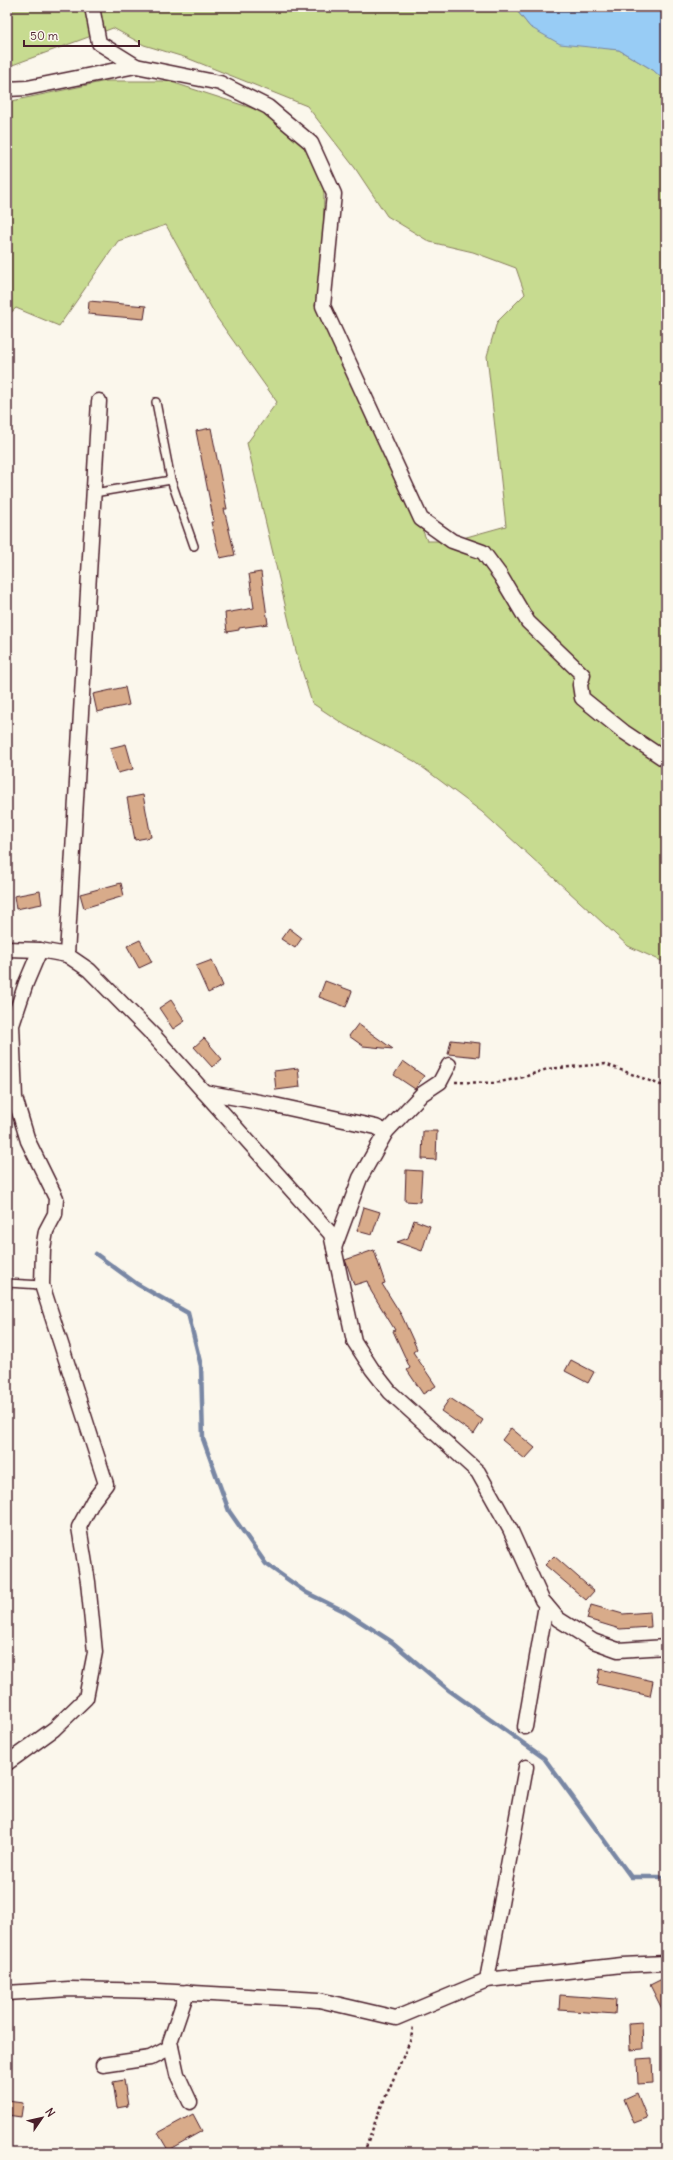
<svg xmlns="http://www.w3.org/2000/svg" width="673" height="2160" font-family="Delius,sans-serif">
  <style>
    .green { fill: #c7db90; stroke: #887d5e }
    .water { fill: #98ccf5; stroke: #7987a4 }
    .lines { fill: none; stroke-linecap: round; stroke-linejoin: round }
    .stream { stroke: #7987a4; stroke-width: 4.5 }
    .building { fill: #d8ab8a; stroke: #4a1f2b }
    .service-casing { stroke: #4a1f2b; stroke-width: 10 }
    .minor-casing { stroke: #4a1f2b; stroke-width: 17 }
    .path { stroke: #4a1f2b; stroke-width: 2.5; stroke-dasharray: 3 3; stroke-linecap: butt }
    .service { stroke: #fbf7ec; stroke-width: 7 }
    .minor { stroke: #fbf7ec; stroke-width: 14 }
  </style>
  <rect width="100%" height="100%" fill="#fbf7ec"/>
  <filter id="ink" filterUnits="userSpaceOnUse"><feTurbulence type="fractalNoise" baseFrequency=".025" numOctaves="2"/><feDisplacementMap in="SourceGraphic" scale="8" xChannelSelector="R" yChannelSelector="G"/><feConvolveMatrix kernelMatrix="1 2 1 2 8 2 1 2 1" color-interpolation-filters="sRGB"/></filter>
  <g filter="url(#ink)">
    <polygon class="green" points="7,7 514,7 530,27 591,46 619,50 653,70 666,82 666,963 628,946 482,812 414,761 345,725 312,703 296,651 247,443 277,402 217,318 166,225 118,241 59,326 16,308 7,316 7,102 106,81 168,81 267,113 303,143 324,189 323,267 315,306 389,449 427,541 452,541 506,526 487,356 497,322 525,294 516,268 473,252 430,242 387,216 355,168 307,106 187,58 144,45 113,28 7,67"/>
    <polygon class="water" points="514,7 666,7 666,82 653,70 619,50 560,44 530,27"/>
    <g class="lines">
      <polyline class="stream" points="96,1254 137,1284 188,1313 201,1366 203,1439 229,1511 266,1564 307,1593 344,1611 392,1642 450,1691 544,1758 631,1877 666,1877"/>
    </g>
    <g class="building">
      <polygon points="89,301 146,306 144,319 88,314"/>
      <polygon points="211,428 227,509 224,509 235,555 220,558 211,522 214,522 196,431"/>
      <polygon points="261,572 268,624 239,628 239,630 227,632 225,613 254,608 249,574"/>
      <polygon points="125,687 129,705 97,712 93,694"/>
      <polygon points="126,744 133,769 118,773 110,748"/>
      <polygon points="143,795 151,837 135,840 127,798"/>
      <polygon points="121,883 124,896 84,908 80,894"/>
      <polygon points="40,891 42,904 16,909 14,896"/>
      <polygon points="289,928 302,938 295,948 281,939"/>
      <polygon points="140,940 152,962 139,968 127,946"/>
      <polygon points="212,960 223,986 208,993 196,966"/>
      <polygon points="325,981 352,991 346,1007 319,997"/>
      <polygon points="171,1000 185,1021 173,1029 159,1008"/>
      <polygon points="358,1024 393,1049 363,1046 349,1036"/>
      <polygon points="204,1038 222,1059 212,1067 194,1047"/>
      <polygon points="451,1040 480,1043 479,1057 448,1054"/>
      <polygon points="403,1061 424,1076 415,1089 394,1075"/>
      <polygon points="298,1068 300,1087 276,1090 274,1071"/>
      <polygon points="423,1131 437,1131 436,1160 422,1159"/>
      <polygon points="406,1170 422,1171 420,1202 405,1201"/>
      <polygon points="364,1207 380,1212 372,1235 357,1231"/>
      <polygon points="414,1220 430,1226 422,1251 397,1242 408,1238"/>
      <polygon points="374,1250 385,1283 382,1284 402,1316 417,1349 413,1352 436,1386 423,1394 407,1370 410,1368 393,1331 395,1330 371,1291 367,1281 354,1285 346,1262 345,1260"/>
      <polygon points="571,1360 594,1372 588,1383 565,1371"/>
      <polygon points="450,1398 483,1420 474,1434 441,1411"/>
      <polygon points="511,1428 535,1448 525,1459 502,1440"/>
      <polygon points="554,1556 594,1591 586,1600 545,1565"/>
      <polygon points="591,1605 623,1614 650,1612 651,1627 620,1629 587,1619"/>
      <polygon points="600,1669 653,1681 650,1696 597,1684"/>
      <polygon points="666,1977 666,2017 650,1985"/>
      <polygon points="560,1995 616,1999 615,2014 559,2010"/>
      <polygon points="642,2022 643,2049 630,2050 629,2023"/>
      <polygon points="652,2058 653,2083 638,2084 637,2059"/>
      <polygon points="124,2080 128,2106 117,2108 113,2082"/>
      <polygon points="637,2093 647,2118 634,2123 624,2099"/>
      <polygon points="7,2101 23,2103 21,2117 7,2115"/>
      <polygon points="193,2114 202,2131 168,2150 158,2133"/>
    </g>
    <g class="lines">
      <g class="service-casing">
        <g id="service">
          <polyline points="171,480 194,546"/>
          <polyline points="94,493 171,480 156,402"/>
          <polyline points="7,1283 42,1285"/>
        </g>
      </g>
      <g class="minor-casing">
        <g id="minor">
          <polyline points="92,7 99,43 136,66"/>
          <polyline points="7,89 27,88 136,66 220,83 268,107 311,143 334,194 323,306 421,519 452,541 483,552 500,575 528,622 583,675 580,685 582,698 624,732 666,760"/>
          <polyline points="7,949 40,950 67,955 89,970 155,1037 331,1234 354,1341 372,1369 390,1392 478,1472 510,1529 542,1600 558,1619 593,1641 618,1650 666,1647"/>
          <polyline points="67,955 99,401"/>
          <polyline points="204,1092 270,1104 376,1127 386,1132"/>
          <polyline points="334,1248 360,1178 386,1132 422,1094 440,1082 449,1065"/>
          <polyline points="525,1727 546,1605"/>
          <polyline points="7,1763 54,1729 86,1698 95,1652 88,1582 79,1527 93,1501 106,1484 42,1285 43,1249 46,1231 55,1214 56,1198 28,1141 15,1098 12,1025 26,983 40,950"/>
          <polyline points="487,1980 622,1965 666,1963"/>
          <polyline points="187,1992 170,2042 177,2074 190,2102"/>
          <polyline points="7,1993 69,1989 158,1991 319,2000 396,2018 487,1980 526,1767"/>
          <polyline points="103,2065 150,2058 171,2047"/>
        </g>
      </g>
      <g class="path">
        <polyline points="455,1082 495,1083 524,1077 547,1069 605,1064 666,1087"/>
        <polyline points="364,2153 378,2114 411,2039 413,2026"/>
      </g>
      <use href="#service" class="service"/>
      <use href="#minor" class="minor"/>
    </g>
  </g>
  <rect width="673" height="2160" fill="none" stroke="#fbf7ec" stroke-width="24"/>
  <rect x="12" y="12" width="649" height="2136" fill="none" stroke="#4a1f2b" stroke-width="1.5" filter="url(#ink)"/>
  <g transform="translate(42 2118) rotate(56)" stroke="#fbf7ec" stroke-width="3" paint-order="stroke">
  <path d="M0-3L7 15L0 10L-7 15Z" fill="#4a1f2b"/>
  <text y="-6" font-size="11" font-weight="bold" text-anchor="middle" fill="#4a1f2b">N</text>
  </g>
  <path d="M24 40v6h115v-6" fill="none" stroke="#4a1f2b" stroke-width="2"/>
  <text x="30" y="40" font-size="12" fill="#4a1f2b" stroke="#fbf7ec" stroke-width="3" paint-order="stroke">50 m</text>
</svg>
